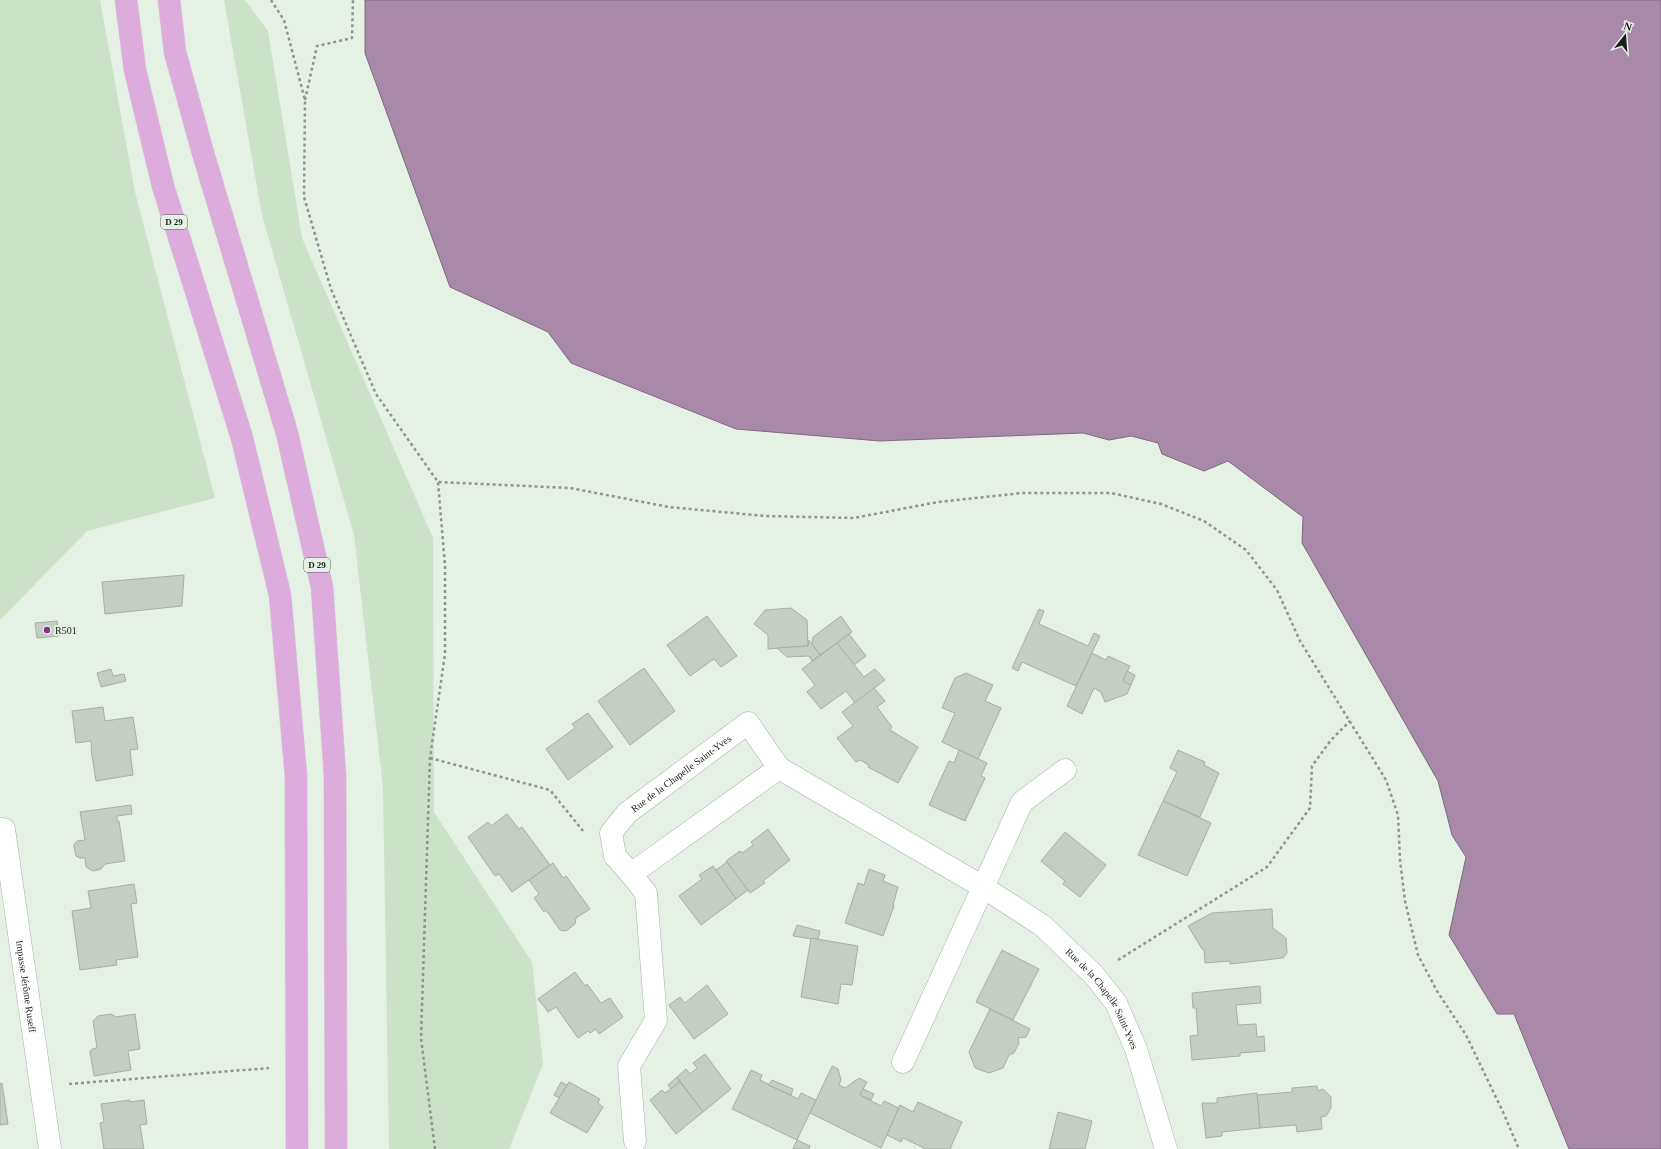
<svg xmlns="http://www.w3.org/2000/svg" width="1661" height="1149" font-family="'Times New Roman',serif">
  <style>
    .green { fill: #cbe1c8 }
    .water { fill: #a889a8; stroke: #7e6a7e }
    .building { fill: #c4cec2; stroke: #a5b0a4 }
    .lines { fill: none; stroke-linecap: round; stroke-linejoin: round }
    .minor-casing { stroke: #a7b2a6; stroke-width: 23 }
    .major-casing { stroke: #d2d2d2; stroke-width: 23 }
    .path { stroke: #8d958d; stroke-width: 2.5; stroke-dasharray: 3 3; stroke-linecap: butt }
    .minor { stroke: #fff; stroke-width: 22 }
    .major { stroke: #ddacdd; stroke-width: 22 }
    .poi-dot { fill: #902d93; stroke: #e6f1e5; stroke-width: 1.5 }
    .labels { text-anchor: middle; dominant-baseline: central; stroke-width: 3.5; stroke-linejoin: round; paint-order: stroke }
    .shield { fill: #e6f1e5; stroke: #595f58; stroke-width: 1 }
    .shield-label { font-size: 9px; font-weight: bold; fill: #1c201c }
    .poi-label { font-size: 10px; fill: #1c201c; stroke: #e6f1e5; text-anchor: start }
    .street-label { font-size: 10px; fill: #1c201c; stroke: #e6f1e5 }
  </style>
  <rect width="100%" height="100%" fill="#e6f1e5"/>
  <g class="green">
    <polygon points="0,0 100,0 135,192 215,498 87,531 0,620"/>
    <polygon points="224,0 245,0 268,31 302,238 433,538 434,812 532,962 543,1064 509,1149 389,1149 383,787 354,535 262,215"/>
  </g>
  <polygon class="water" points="365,0 1661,0 1661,1149 1569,1149 1514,1014 1497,1014 1449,935 1466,857 1452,835 1438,781 1302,543 1303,517 1228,461 1204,471 1162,454 1158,443 1131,436 1109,440 1083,433 880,441 736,429 571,363 548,332 450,287 365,53"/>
  <g class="building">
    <polygon points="184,575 182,606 105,614 102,582"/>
    <polygon points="791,608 807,620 808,646 768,649 768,635 754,624 765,610"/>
    <polygon points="1039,609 1044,611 1039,624 1088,646 1094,633 1100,636 1076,686 1022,662 1018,671 1012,668"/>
    <polygon points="707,616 737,656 721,667 714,659 690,676 667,645"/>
    <polygon points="841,616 852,632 820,655 812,644 813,637"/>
    <polygon points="57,621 59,636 37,638 35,623"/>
    <polygon points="849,634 866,656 854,665 837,643"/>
    <polygon points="809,640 820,655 812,661 809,656 787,657 777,648 808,646"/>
    <polygon points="837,643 864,677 875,669 885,680 855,703 846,691 821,709 807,692 815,685 802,669"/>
    <polygon points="1092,653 1106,660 1108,656 1130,666 1123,681 1131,685 1127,694 1105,702 1101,692 1094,688 1082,714 1067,706"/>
    <polygon points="644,668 675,711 630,745 598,701"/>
    <polygon points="111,669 113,676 124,674 126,681 101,687 97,673"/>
    <polygon points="1127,671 1135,675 1131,685 1123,681"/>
    <polygon points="966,673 993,685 985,701 1001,708 978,759 942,742 955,713 942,708 955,678"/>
    <polygon points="874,688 885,701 877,707 892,727 890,730 918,747 898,783 868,767 869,765 860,760 856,762 837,738 853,726 842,712"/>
    <polygon points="103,707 105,721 133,717 138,749 130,750 133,775 96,781 91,749 92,749 91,741 76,743 72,711"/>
    <polygon points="588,713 613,747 568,780 546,749 575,728 572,724"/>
    <polygon points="959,750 987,763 981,776 985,778 965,821 929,805 949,761 954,763"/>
    <polygon points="1178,750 1205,762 1204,765 1219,773 1200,817 1163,801 1177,772 1170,768"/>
    <polygon points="1163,801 1211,823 1187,876 1138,855"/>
    <polygon points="131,805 132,814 117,816 117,821 119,821 125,861 105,864 101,869 93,871 86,867 85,858 80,858 76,856 74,845 77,841 85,840 80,812"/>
    <polygon points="507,814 519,829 522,827 550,865 512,892 499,874 495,876 468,837 488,822 491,826"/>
    <polygon points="768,829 790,860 763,881 765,883 750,893 726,861 740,851 742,853 753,845 751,842"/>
    <polygon points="1065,832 1106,865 1080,897 1063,884 1065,881 1041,861"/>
    <polygon points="727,862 748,890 736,899 716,870"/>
    <polygon points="553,863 563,878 566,876 590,909 576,918 575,924 566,931 560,930 546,910 544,912 534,898 539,894 529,880"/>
    <polygon points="713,866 736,899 701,925 679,896 702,879 699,875"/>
    <polygon points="869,869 885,875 883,881 898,887 893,905 894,906 883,936 845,923 858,883 864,885"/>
    <polygon points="134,884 137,903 131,904 138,957 116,960 117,965 80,970 72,911 91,908 88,891"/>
    <polygon points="1272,909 1273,928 1286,938 1287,953 1283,958 1230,964 1230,961 1205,963 1204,949 1202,949 1188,926 1212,913"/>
    <polygon points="797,925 820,931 818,940 793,936"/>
    <polygon points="811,938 858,946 852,985 841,984 838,1004 801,997"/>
    <polygon points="1002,950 1039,969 1013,1020 976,1002"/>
    <polygon points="575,972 585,986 587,984 601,1003 610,998 623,1017 599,1034 596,1029 590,1033 588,1031 578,1038 556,1007 548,1012 538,999"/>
    <polygon points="707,985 728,1014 694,1039 669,1005 680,997 685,1003"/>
    <polygon points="1260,986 1261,1003 1236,1005 1238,1025 1256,1024 1257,1037 1264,1036 1265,1051 1240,1053 1240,1056 1192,1060 1190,1036 1198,1035 1196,1008 1193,1008 1192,993"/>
    <polygon points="990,1009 1030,1029 1026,1037 1018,1038 1019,1043 1014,1053 1009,1055 1003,1068 989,1073 975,1068 969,1052"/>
    <polygon points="111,1014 116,1017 135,1014 140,1049 128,1051 131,1070 94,1076 90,1052 92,1049 97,1048 93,1021 98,1016"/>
    <polygon points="705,1054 731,1089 703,1112 677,1077 686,1069 690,1074 697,1068 693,1063"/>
    <polygon points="832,1066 838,1069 841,1080 839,1085 845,1088 859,1078 867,1082 860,1095 881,1106 884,1101 899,1108 881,1148 810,1113"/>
    <polygon points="751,1070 762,1075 760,1080 798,1099 801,1093 816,1100 797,1140 732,1109"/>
    <polygon points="677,1077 680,1082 671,1089 668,1085"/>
    <polygon points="772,1080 793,1089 791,1095 768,1085"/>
    <polygon points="561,1082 567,1085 559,1098 554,1095"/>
    <polygon points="569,1082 600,1099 598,1103 603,1107 587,1133 550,1113"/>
    <polygon points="680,1082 703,1112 676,1134 650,1100 662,1090 665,1093"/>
    <polygon points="2,1083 8,1124 0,1125 0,1084"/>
    <polygon points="1317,1086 1318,1091 1323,1089 1331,1097 1331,1108 1326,1116 1321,1117 1322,1129 1297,1132 1296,1125 1260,1128 1257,1095 1292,1092 1292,1088"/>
    <polygon points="863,1089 874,1094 871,1100 860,1095"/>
    <polygon points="1257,1093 1260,1128 1222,1132 1222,1136 1206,1138 1202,1103 1217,1103 1217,1098"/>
    <polygon points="130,1100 130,1102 144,1100 147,1124 140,1125 144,1149 104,1149 100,1123 104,1122 101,1104"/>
    <polygon points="918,1102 962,1122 950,1149 926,1149 903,1138 901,1142 887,1135 900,1105 913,1112"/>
    <polygon points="1058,1112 1092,1121 1085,1149 1049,1149"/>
    <polygon points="797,1140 810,1146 809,1149 793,1149"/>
  </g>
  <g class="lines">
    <g class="minor-casing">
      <g id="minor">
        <path id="s1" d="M0 829H4L50 1149"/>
        <path id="s2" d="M631 874 615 856 611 833 627 813 748 723 779 768"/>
        <polyline points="903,1062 1022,802 1065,770"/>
        <path id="s3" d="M635 1141 629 1066 656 1020 646 893 631 874 779 768 983 887 1043 926 1094 975 1116 1003 1136 1049 1166 1149"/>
      </g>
    </g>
    <g class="major-casing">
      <g id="major">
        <polyline points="126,0 135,70 163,186 242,438 280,595 296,776 297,1149"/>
        <polyline points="169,0 175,52 203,153 287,433 322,587 335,775 336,1149"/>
      </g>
    </g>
    <g class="path">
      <polyline points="271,0 284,20 305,100 304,197 331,289 376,394 438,482 570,488 669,507 765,516 854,518 938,502 1022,493 1111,493 1161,504 1204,521 1246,550 1277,590 1300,641 1386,780 1398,815 1400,860 1405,901 1418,955 1437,991 1466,1035 1503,1112 1519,1149"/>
      <polyline points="305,100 317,46 352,38 353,0"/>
      <polyline points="430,758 550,790 583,831"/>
      <polyline points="1118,960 1267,867 1310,808 1312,766 1331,740 1350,721"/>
      <polyline points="69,1084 269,1068"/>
      <polyline points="435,1149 421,1038 430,758 445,654 445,566 438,482"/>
    </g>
    <use href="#minor" class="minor"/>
    <use href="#major" class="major"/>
  </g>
  <circle class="poi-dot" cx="47" cy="630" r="4"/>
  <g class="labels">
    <g class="shield">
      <rect x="161" y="215" width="26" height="14" rx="3"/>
      <rect x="304" y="558" width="26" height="14" rx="3"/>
    </g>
    <g class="shield-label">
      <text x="174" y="222">D 29</text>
      <text x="317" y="565">D 29</text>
    </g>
    <g class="poi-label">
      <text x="55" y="630">R501</text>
    </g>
    <g class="street-label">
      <text stroke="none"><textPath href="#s2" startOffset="140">Rue de la Chapelle Saint-Yves</textPath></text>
      <text stroke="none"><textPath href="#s1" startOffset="163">Impasse Jérôme Ruseff</textPath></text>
      <text stroke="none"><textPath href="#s3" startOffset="865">Rue de la Chapelle Saint-Yves</textPath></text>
    </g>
  </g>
  <g transform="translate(1625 36) rotate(17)" stroke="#e6f1e5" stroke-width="3" paint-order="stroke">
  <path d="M0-3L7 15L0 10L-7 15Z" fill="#1c201c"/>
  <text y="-6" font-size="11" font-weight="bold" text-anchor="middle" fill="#1c201c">N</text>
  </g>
</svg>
